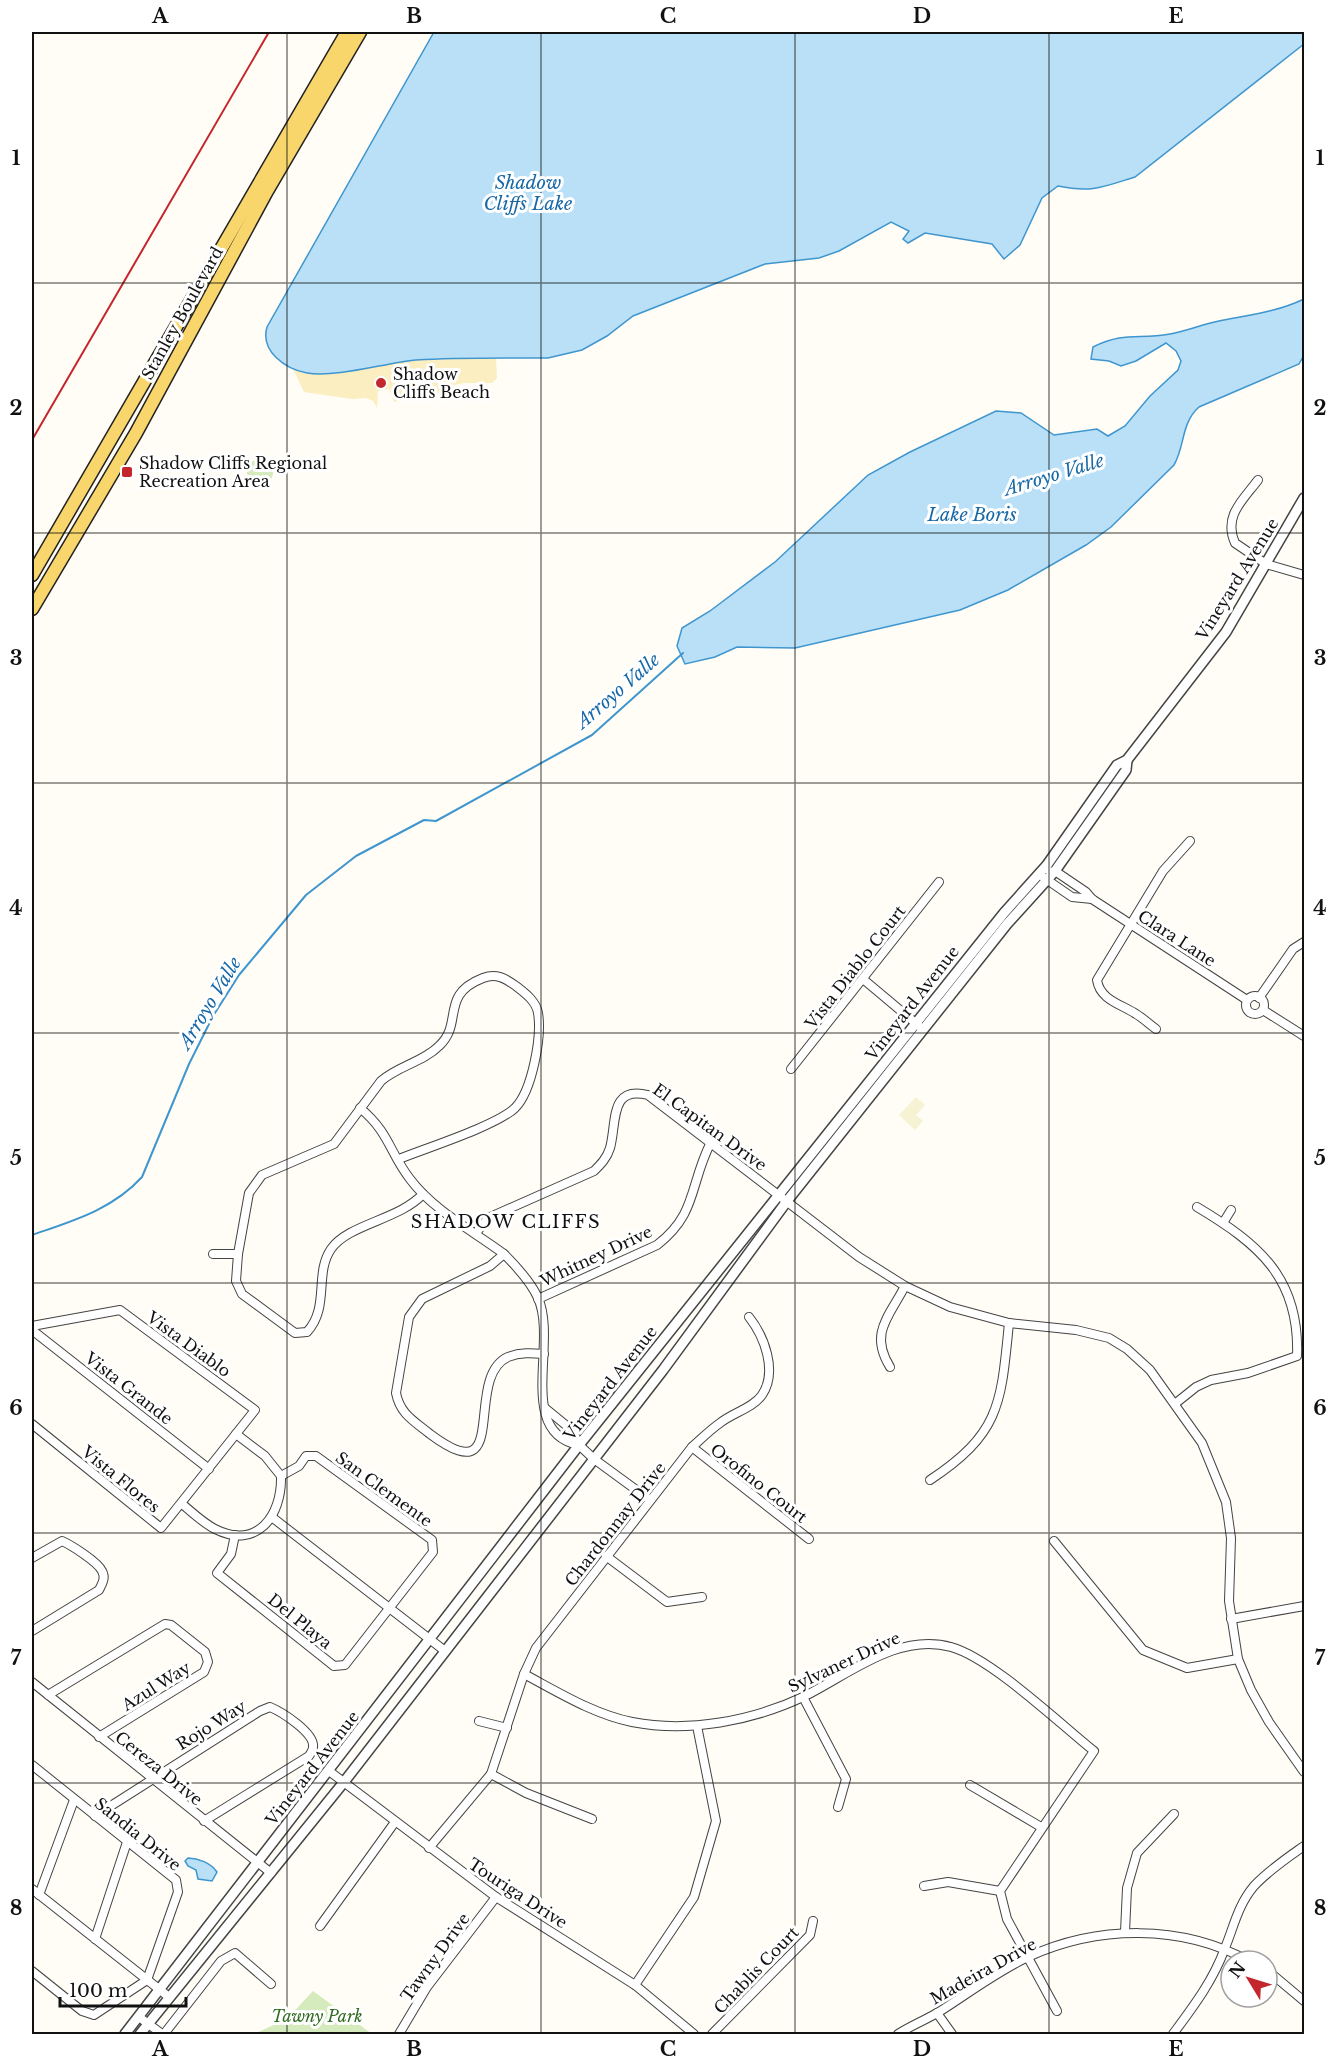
<svg xmlns="http://www.w3.org/2000/svg" width="1336" height="2066" font-family="'Libre Baskerville',serif">
  <style>
    .farmland { fill: #f6f3d4 }
    .green { fill: #d5ebbd }
    .sand { fill: #fbeec1 }
    .water { fill: #b9e0f7; stroke: #3f96cf; stroke-width: 1.5 }
    .lines { fill: none; stroke-linecap: round; stroke-linejoin: round }
    .stream { stroke: #3f96cf; stroke-width: 2 }
    .minor-casing { stroke: #444; stroke-width: 10 }
    .tertiary-casing { stroke: #444; stroke-width: 12 }
    .primary-casing { stroke: #222; stroke-width: 15 }
    .minor { stroke: #fff; stroke-width: 8 }
    .tertiary { stroke: #fff; stroke-width: 9 }
    .primary { stroke: #f9d66b; stroke-width: 12 }
    .rail { stroke: #c4262e; stroke-width: 2 }
    .grid { fill: none; stroke: #111; stroke-width: 1.5; stroke-opacity: 0.55 }
    .poi-dot { fill: #c4262e; stroke: #fff; stroke-width: 2 }
    .labels { text-anchor: middle; dominant-baseline: central; stroke-width: 6; stroke-linejoin: round; paint-order: stroke }
    .street-label { font-size: 16px; fill: #111; stroke: #fff }
    .poi-label { font-size: 16px; fill: #111; stroke: #fff; text-anchor: start }
    .park-label { font-size: 16px; font-style: italic; fill: #2f6b1f; stroke: #fff }
    .water-label { font-size: 18px; font-style: italic; fill: #1768a6; stroke: #fff }
    .neighbourhood-label { font-size: 18px; letter-spacing: 1.5px; fill: #111; stroke: #fff }
    .neatline { fill: none; stroke: #111; stroke-width: 2 }
    .grid-label { font-size: 20px; text-anchor: middle; font-weight: bold; fill: #111 }
  </style>
  <rect width="100%" height="100%" fill="#fffdf5"/>
  <polygon class="farmland" points="916,1097 925,1105 916,1115 923,1121 915,1130 899,1115"/>
  <g class="green">
    <circle cx="260" cy="472" r="13"/>
    <polygon points="313,1991 372,2034 254,2034 287,2019"/>
  </g>
  <polygon class="sand" points="496,358 497,378 492,383 464,383 450,386 427,399 423,392 394,402 389,389 378,391 377,408 373,401 366,398 352,399 304,392 292,367 317,373 415,360"/>
  <g class="water">
    <path d="M434 32H1304V44L1135 177C1103 187 1092 193 1058 186L1042 198 1020 245 1004 259 992 244 925 233 908 243 903 239 909 231 891 222 839 251 819 258 765 264 633 316 607 336 582 350 548 358C504 358 460 357 416 360 385 363 336 378 307 373 285 369 260 351 267 327Z"/>
    <path d="M1304 299V355L1299 364 1199 407C1181 423 1185 446 1174 465L1111 527 1086 545 1008 590 960 610 795 648 737 647 715 657 685 664 677 646 682 628 710 611 775 562 868 475 910 452 996 411 1021 413 1054 435 1097 429 1108 436 1125 426 1150 396 1178 370 1181 361 1176 351 1166 343 1136 361 1121 366 1109 361 1091 359 1093 347C1126 331 1138 340 1170 334 1187 331 1203 324 1219 321 1249 315 1277 312 1304 299Z"/>
    <path d="M188 1858C198 1858 211 1863 217 1872L212 1881 198 1879 196 1870 188 1866 185 1861Z"/>
  </g>
  <g class="lines">
    <path class="stream" d="M32 1235C72 1221 112 1210 142 1177L189 1064 213 1016 239 975 306 895 356 856 424 820 436 821 592 735 683 653"/>
    <g class="minor-casing">
      <g id="minor">
        <path d="M1258 480C1243 500 1223 516 1235 543L1266 564 1304 575"/>
        <polyline points="1050,872 1055,871 1086,892 1092,899 1247,1000"/>
        <polyline points="1043,877 1072,897 1092,899"/>
        <polyline points="863,979 919,1026"/>
        <circle cx="1255" cy="1005" r="9"/>
        <polyline points="1259,998 1293,949 1304,942"/>
        <polyline points="1263,1010 1304,1036"/>
        <path d="M1156 1029C1149 1024 1143 1018 1136 1014 1121 1004 1100 1000 1097 980L1163 871 1190 841"/>
        <polyline points="791,1069 939,882"/>
        <path d="M360 1108C390 1133 389 1152 410 1179 433 1210 473 1231 504 1254 516 1266 531 1282 538 1298 558 1342 516 1433 579 1445"/>
        <path d="M399 1159C426 1148 496 1126 515 1108 532 1091 542 1037 538 1013 536 1001 525 993 516 986 505 978 496 973 483 978 439 995 464 1023 439 1046 423 1062 398 1066 381 1081L334 1144 262 1175 249 1193 238 1254 236 1281 242 1294 295 1333 307 1332C330 1307 314 1274 331 1249 348 1224 399 1220 423 1194"/>
        <polyline points="1223,1223 1231,1210"/>
        <path d="M476 1233 488 1218 594 1171C601 1164 607 1158 610 1148 617 1123 609 1085 648 1095L859 1257 905 1286 950 1307 1009 1323 1076 1330 1109 1338 1127 1349 1150 1370 1202 1443 1226 1502 1231 1538 1229 1601 1238 1659 1251 1690 1269 1722 1304 1772"/>
        <polyline points="213,1254 238,1254"/>
        <path d="M504 1254 490 1266 422 1299 409 1317 396 1393C400 1414 414 1421 430 1434 513 1496 462 1378 508 1357 520 1352 532 1353 544 1354"/>
        <path d="M538 1299 657 1245C698 1213 689 1185 711 1142"/>
        <polyline points="32,1326 120,1310 255,1410 161,1528 32,1424"/>
        <polyline points="32,1330 209,1469"/>
        <path d="M890 1367C869 1333 889 1317 905 1286"/>
        <path d="M1176 1403 1196 1387 1211 1380 1248 1373 1297 1356C1300 1278 1259 1244 1197 1207"/>
        <polyline points="545,1408 573,1431 579,1445 594,1459 650,1500"/>
        <polyline points="692,1447 809,1539"/>
        <path d="M930 1480C1001 1433 1001 1403 1009 1323"/>
        <path d="M182 1504C192 1512 203 1523 215 1529 257 1550 282 1516 281 1476L265 1456 236 1434"/>
        <polyline points="273,1518 445,1651"/>
        <polyline points="235,1535 231,1554 217,1573 334,1666 345,1665 433,1552 432,1540 316,1456 306,1456 299,1466 281,1476"/>
        <polyline points="1054,1541 1143,1650 1187,1668 1238,1659"/>
        <polyline points="606,1556 667,1602 702,1597"/>
        <path d="M32 1558 62 1541C71 1545 98 1562 102 1571 106 1578 102 1584 99 1590L32 1631"/>
        <polyline points="1231,1619 1304,1606"/>
        <path d="M524 1674C558 1692 593 1714 632 1722 688 1733 753 1721 805 1696 849 1674 899 1632 951 1647 991 1658 1059 1723 1094 1751L1000 1891 1007 1919 1057 2011"/>
        <polyline points="32,1682 271,1873"/>
        <polyline points="48,1695 165,1624 171,1625 205,1652 208,1662 204,1672 99,1737"/>
        <polyline points="803,1697 846,1779 838,1807"/>
        <polyline points="479,1721 507,1728"/>
        <polyline points="32,1765 176,1880 178,1892 147,1980 94,2015 82,2011 32,1971"/>
        <polyline points="329,1771 496,1897 635,1985 694,2034"/>
        <polyline points="491,1774 526,1793 592,1819"/>
        <polyline points="970,1785 1041,1827"/>
        <path d="M95 1816 260 1711 270 1707C282 1712 315 1733 313 1747 313 1750 311 1753 309 1756L204 1821"/>
        <path d="M429 1848 491 1774 524 1674 536 1648 692 1447C701 1439 710 1430 720 1423 732 1413 753 1408 762 1395 778 1371 764 1336 749 1317"/>
        <polyline points="924,1886 948,1882 1000,1891"/>
        <polyline points="32,1889 169,1997"/>
        <polyline points="39,1895 74,1800"/>
        <polyline points="320,1926 395,1822"/>
        <polyline points="1125,1932 1127,1888 1137,1853 1174,1814"/>
        <polyline points="95,1939 127,1842"/>
        <polyline points="1267,1970 1304,2001"/>
        <polyline points="635,1985 694,1897 716,1821 697,1726"/>
        <polyline points="937,2013 952,2034"/>
        <polyline points="139,2017 162,2034"/>
        <polyline points="164,2034 221,1961 235,1953 271,1984"/>
        <polyline points="399,2034 427,1987 496,1897"/>
        <polyline points="712,2034 810,1935 813,1921"/>
        <path d="M898 2034C912 2025 928 2019 942 2010 970 1992 998 1971 1028 1957 1098 1925 1181 1924 1249 1961"/>
        <path d="M1173 2034C1193 2007 1213 1981 1225 1948 1234 1926 1238 1905 1254 1886 1269 1870 1287 1858 1304 1846"/>
      </g>
    </g>
    <g class="tertiary-casing">
      <g id="tertiary">
        <polyline points="125,2034 579,1445 1004,913 1047,865 1117,765 1127,760 1226,632 1304,498"/>
        <polyline points="140,2034 344,1782 663,1370 787,1201 1007,924 1055,871 1126,770 1127,760"/>
      </g>
    </g>
    <g class="primary-casing">
      <g id="primary">
        <polyline points="32,575 347,32"/>
        <polyline points="32,609 136,433 267,191 360,32"/>
      </g>
    </g>
    <use href="#minor" class="minor"/>
    <use href="#tertiary" class="tertiary"/>
    <use href="#primary" class="primary"/>
    <polyline class="rail" points="32,440 269,32"/>
  </g>
  <path class="grid" d="M287 32V2034M541 32V2034M795 32V2034M1049 32V2034M32 283H1304M32 533H1304M32 783H1304M32 1033H1304M32 1283H1304M32 1533H1304M32 1783H1304"/>
  <g class="poi-dot">
    <circle cx="381" cy="383" r="6"/>
    <rect x="121" y="466" width="12" height="12" rx="3"/>
  </g>
  <g class="labels">
    <g class="street-label">
      <text transform="translate(182 313) rotate(-61)">Stanley Boulevard</text>
      <text transform="translate(1237 579) rotate(-58)">Vineyard Avenue</text>
      <text transform="translate(1177 938) rotate(33)">Clara Lane</text>
      <text transform="translate(855 967) rotate(-52)">Vista Diablo Court</text>
      <text transform="translate(912 1003) rotate(-52)">Vineyard Avenue</text>
      <text transform="translate(710 1127) rotate(36)">El Capitan Drive</text>
      <text transform="translate(596 1256) rotate(-25)">Whitney Drive</text>
      <text transform="translate(189 1344) rotate(36)">Vista Diablo</text>
      <text transform="translate(610 1383) rotate(-52)">Vineyard Avenue</text>
      <text transform="translate(129 1388) rotate(38)">Vista Grande</text>
      <text transform="translate(121 1479) rotate(39)">Vista Flores</text>
      <text transform="translate(759 1483) rotate(38)">Orofino Court</text>
      <text transform="translate(384 1489) rotate(36)">San Clemente</text>
      <text transform="translate(615 1524) rotate(-52)">Chardonnay Drive</text>
      <text transform="translate(300 1621) rotate(39)">Del Playa</text>
      <text transform="translate(844 1662) rotate(-25)">Sylvaner Drive</text>
      <text transform="translate(156 1686) rotate(-32)">Azul Way</text>
      <text transform="translate(211 1725) rotate(-32)">Rojo Way</text>
      <text transform="translate(159 1768) rotate(39)">Cereza Drive</text>
      <text transform="translate(312 1768) rotate(-52)">Vineyard Avenue</text>
      <text transform="translate(138 1834) rotate(39)">Sandia Drive</text>
      <text transform="translate(518 1893) rotate(33)">Touriga Drive</text>
      <text transform="translate(435 1957) rotate(-54)">Tawny Drive</text>
      <text transform="translate(756 1970) rotate(-46)">Chablis Court</text>
      <text transform="translate(983 1971) rotate(-29)">Madeira Drive</text>
    </g>
    <g class="poi-label">
      <text x="393" y="374">Shadow<tspan x="393" dy="18">Cliffs Beach</tspan></text>
      <text x="139" y="463">Shadow Cliffs Regional<tspan x="139" dy="18">Recreation Area</tspan></text>
    </g>
    <g class="park-label">
      <text x="317" y="2016">Tawny Park</text>
    </g>
    <g class="water-label">
      <text x="528" y="183">Shadow<tspan x="528" dy="21">Cliffs Lake</tspan></text>
      <text transform="translate(1054 475) rotate(-17)">Arroyo Valle</text>
      <text x="972" y="515">Lake Boris</text>
      <text transform="translate(618 691) rotate(-41)">Arroyo Valle</text>
      <text transform="translate(210 1003) rotate(-59)">Arroyo Valle</text>
    </g>
    <g class="neighbourhood-label">
      <text x="506" y="1222">SHADOW CLIFFS</text>
    </g>
  </g>
  <rect width="1336" height="2066" fill="none" stroke="#ffffff" stroke-width="66"/>
  <g transform="translate(1249 1979) rotate(308)"><circle r="28" fill="#ffffff" stroke="#a0a0a0" stroke-width="1.5"/>
  <path d="M0-4.5L10 22L0 15L-10 22Z" fill="#c4262e"/>
  <text y="-9" font-size="16" font-weight="bold" text-anchor="middle" fill="#111111">N</text>
  </g>
  <path d="M60 1997v9h126v-9" fill="none" stroke="#111111" stroke-width="3"/>
  <text x="69" y="1997" font-size="18" fill="#111111" stroke="#ffffff" stroke-width="4.5" paint-order="stroke">100 m</text>
  <rect x="33" y="33" width="1270" height="2000" class="neatline"/>
  <g class="grid-label">
    <text x="160" y="23">A</text>
    <text x="414" y="23">B</text>
    <text x="668" y="23">C</text>
    <text x="922" y="23">D</text>
    <text x="1176" y="23">E</text>
    <text x="16" y="165">1</text>
    <text x="1320" y="165">1</text>
    <text x="16" y="415">2</text>
    <text x="1320" y="415">2</text>
    <text x="16" y="665">3</text>
    <text x="1320" y="665">3</text>
    <text x="16" y="915">4</text>
    <text x="1320" y="915">4</text>
    <text x="16" y="1165">5</text>
    <text x="1320" y="1165">5</text>
    <text x="16" y="1415">6</text>
    <text x="1320" y="1415">6</text>
    <text x="16" y="1665">7</text>
    <text x="1320" y="1665">7</text>
    <text x="16" y="1915">8</text>
    <text x="1320" y="1915">8</text>
    <text x="160" y="2056">A</text>
    <text x="414" y="2056">B</text>
    <text x="668" y="2056">C</text>
    <text x="922" y="2056">D</text>
    <text x="1176" y="2056">E</text>
  </g>
</svg>
